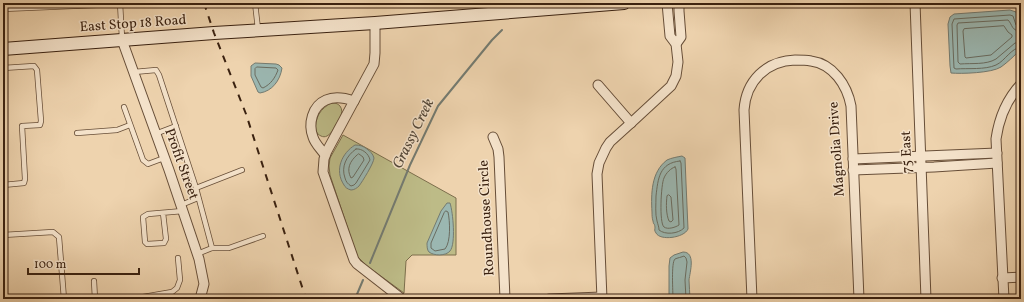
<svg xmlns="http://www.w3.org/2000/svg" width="1024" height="302" font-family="Vollkorn,serif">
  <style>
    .green { fill: #bdbb87; stroke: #7c6e4c }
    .water { fill: #9bb7b1; stroke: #747b71 }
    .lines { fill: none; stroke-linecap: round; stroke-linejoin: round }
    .shore { stroke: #6a6c60; stroke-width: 1 }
    .stream { stroke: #747b71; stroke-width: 2 }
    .lane-casing { stroke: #674e38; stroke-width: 6 }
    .street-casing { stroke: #674e38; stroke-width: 11 }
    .secondary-casing { stroke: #3a2110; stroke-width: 14 }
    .lane { stroke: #f4e2ca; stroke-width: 4.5 }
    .street { stroke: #f4e2ca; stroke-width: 9 }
    .secondary { stroke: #f4e2ca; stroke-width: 12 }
    .rail { stroke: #3a2110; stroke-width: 2; stroke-dasharray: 7 7; stroke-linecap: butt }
    .labels { text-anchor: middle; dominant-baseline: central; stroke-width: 3; stroke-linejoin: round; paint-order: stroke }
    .street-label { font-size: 14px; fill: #3a2110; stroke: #f4e2ca }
    .water-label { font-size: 15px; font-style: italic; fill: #524638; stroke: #f4e2ca }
  </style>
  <rect width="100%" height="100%" fill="#eed3ae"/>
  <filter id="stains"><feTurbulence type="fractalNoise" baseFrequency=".005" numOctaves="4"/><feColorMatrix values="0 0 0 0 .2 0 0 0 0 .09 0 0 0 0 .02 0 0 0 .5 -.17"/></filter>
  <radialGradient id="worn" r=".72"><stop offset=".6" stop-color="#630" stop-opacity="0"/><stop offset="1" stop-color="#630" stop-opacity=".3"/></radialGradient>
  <g class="green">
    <path d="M331 103C335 103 337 103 340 106 345 113 338 120 335 126 333 130 331 134 327 136 325 137 323 137 321 136 312 132 316 120 319 114 322 109 326 106 331 103Z"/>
    <polygon points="343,135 456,198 456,255 412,255 406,261 404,293 367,266 357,256 330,175 329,166 330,158"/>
  </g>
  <g class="water">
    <path d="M1010 10 1016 12 1017 14 1021 28V49L1020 50C1014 56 1008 62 1001 67 992 73 961 74 951 73L950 66 948 24 950 17 954 14Z"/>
    <path d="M255 63 276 64 279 65 282 68C280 81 272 91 260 93L258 92 251 76V66Z"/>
    <path d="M355 145C360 145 363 146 367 149 370 151 373 154 374 158 374 163 362 182 359 186 357 188 354 190 351 190 347 189 345 187 344 185 334 170 342 153 355 145Z"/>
    <path d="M682 156 685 158 686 183 688 229C684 238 660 241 656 233 654 230 655 230 655 227 654 221 654 227 653 221 652 218 652 215 652 212 651 194 651 172 667 160 671 158 677 157 682 156Z"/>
    <path d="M447 203H450C453 212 456 244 450 251 446 256 434 256 429 252 427 250 427 246 427 243L441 211Z"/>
    <path d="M683 252C696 252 690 272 689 280 689 286 690 293 690 299H669V266L670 258 674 255Z"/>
  </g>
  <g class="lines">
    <g class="shore">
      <polygon points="1004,26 1008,32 1012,35 1012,37 991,55 966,58 965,57 963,31 964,29"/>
      <path d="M1021 26 1016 25 1013 16 1010 15 954 19 952 24 954 68 956 69C968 68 985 70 996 65 1005 61 1011 48 1021 47"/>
      <path d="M1021 31C1011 31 1013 25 1008 20L958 23 957 25 958 62 960 64C972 63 986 65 996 59L1015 43 1021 42"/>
      <path d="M257 67 276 68 278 70C275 78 271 84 263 88L261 87 255 75V69Z"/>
      <path d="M356 149C362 148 369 154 370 160L356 183 354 185 351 186C348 184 346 182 345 178 341 167 346 156 356 149Z"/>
      <path d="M359 154 363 157 364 160 353 177 351 178C346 169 350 161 357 155Z"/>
      <path d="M680 161 681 163 684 228C678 234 665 235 659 230 659 227 658 225 657 221 655 214 656 204 656 196 658 179 659 163 680 161Z"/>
      <path d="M675 167 676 169 679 225C676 227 668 230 664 227 659 223 661 184 664 178 666 173 671 168 675 167Z"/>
      <path d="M669 195 671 197 673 220 671 222 669 221C666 214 666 204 667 196Z"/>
      <path d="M446 211 448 212C450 221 451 242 445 249L435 251 431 248V243L444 213Z"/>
      <path d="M673 299C673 292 671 262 675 259 677 258 682 257 684 256L686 258 687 262 685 280 686 299"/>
    </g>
    <g class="stream">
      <polyline points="370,263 410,165 438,106 492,40 502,30"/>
      <polyline points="355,299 363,280"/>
    </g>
    <g class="lane-casing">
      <g id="lane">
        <polyline points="120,3 122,38"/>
        <polyline points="255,3 258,29"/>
        <polyline points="3,9 120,4"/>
        <polyline points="3,68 34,66 37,70 41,121 40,125 22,126 25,179 24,183 3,185"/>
        <polyline points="134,72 156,70 159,75 196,188 212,248 197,254"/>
        <polyline points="124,107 143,160 148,164 164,158"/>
        <polyline points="77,133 117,130 130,125"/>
        <polyline points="155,134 176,126"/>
        <polyline points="196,188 242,170"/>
        <polyline points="181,205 198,198"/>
        <polyline points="163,213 166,239 164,243 147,244 145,242 143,217 148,214 183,211"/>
        <polyline points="3,235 53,232 59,237 64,299"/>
        <polyline points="212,248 229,248 263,236"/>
        <polyline points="94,281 95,299"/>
        <polyline points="142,299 143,297 172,292 177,288 180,280 178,258"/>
      </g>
    </g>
    <g class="street-casing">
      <g id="street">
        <polyline points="915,3 926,299"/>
        <polyline points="375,23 375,53 374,64 327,151 324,159 323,172 354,260 357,264 402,299"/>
        <polyline points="122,40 169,170 199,259 204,284 200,299"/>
        <polyline points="676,44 681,37 679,11 679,3"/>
        <polyline points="598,85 631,123"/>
        <polyline points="493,137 498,149 499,157 505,299"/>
        <path d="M325 155C321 149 315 144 313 137 308 124 312 106 326 100 335 96 345 98 354 101"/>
        <polyline points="853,159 997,153"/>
        <polyline points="853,170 934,167 997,163"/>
        <polyline points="1002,278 1021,277"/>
        <polyline points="549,299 602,297"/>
        <polyline points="602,299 597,174 599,163 606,148 610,142 631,123 671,86 676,76 678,62 676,44 670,36 667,3"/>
        <path d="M752 299 744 110C746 81 766 61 795 60 800 60 806 60 811 61 833 64 847 85 851 106L859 299"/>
        <path d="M1004 299 996 139C999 118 1006 100 1021 84"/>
      </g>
    </g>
    <g class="secondary-casing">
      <polyline id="secondary" points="3,49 214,33 375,23 624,3"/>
    </g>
    <use href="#lane" class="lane"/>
    <use href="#street" class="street"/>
    <use href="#secondary" class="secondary"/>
    <polyline class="rail" points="204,3 214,33 246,114 306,299"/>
  </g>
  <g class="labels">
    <g class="street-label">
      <text transform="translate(133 24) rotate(-4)">East Stop 18 Road</text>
      <text transform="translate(837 149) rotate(-94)">Magnolia Drive</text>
      <text transform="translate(907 152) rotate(-92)">75 East</text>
      <text transform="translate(181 164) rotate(70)">Profit Street</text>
      <text transform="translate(487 218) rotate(-93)">Roundhouse Circle</text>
    </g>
    <g class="water-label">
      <text transform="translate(414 134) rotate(-64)">Grassy Creek</text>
    </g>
  </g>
  <rect width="1024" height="302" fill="none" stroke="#eed3ae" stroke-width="16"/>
  <rect x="4" y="4" width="1016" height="294" fill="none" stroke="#3a2110" stroke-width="2"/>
  <rect x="8" y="8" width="1008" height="286" fill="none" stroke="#3a2110"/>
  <path d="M28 268v6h111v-6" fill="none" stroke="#3a2110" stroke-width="2"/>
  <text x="34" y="268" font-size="12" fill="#3a2110" stroke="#f4e2ca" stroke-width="3" paint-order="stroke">100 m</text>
  <rect width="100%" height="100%" filter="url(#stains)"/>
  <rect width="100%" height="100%" fill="url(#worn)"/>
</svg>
